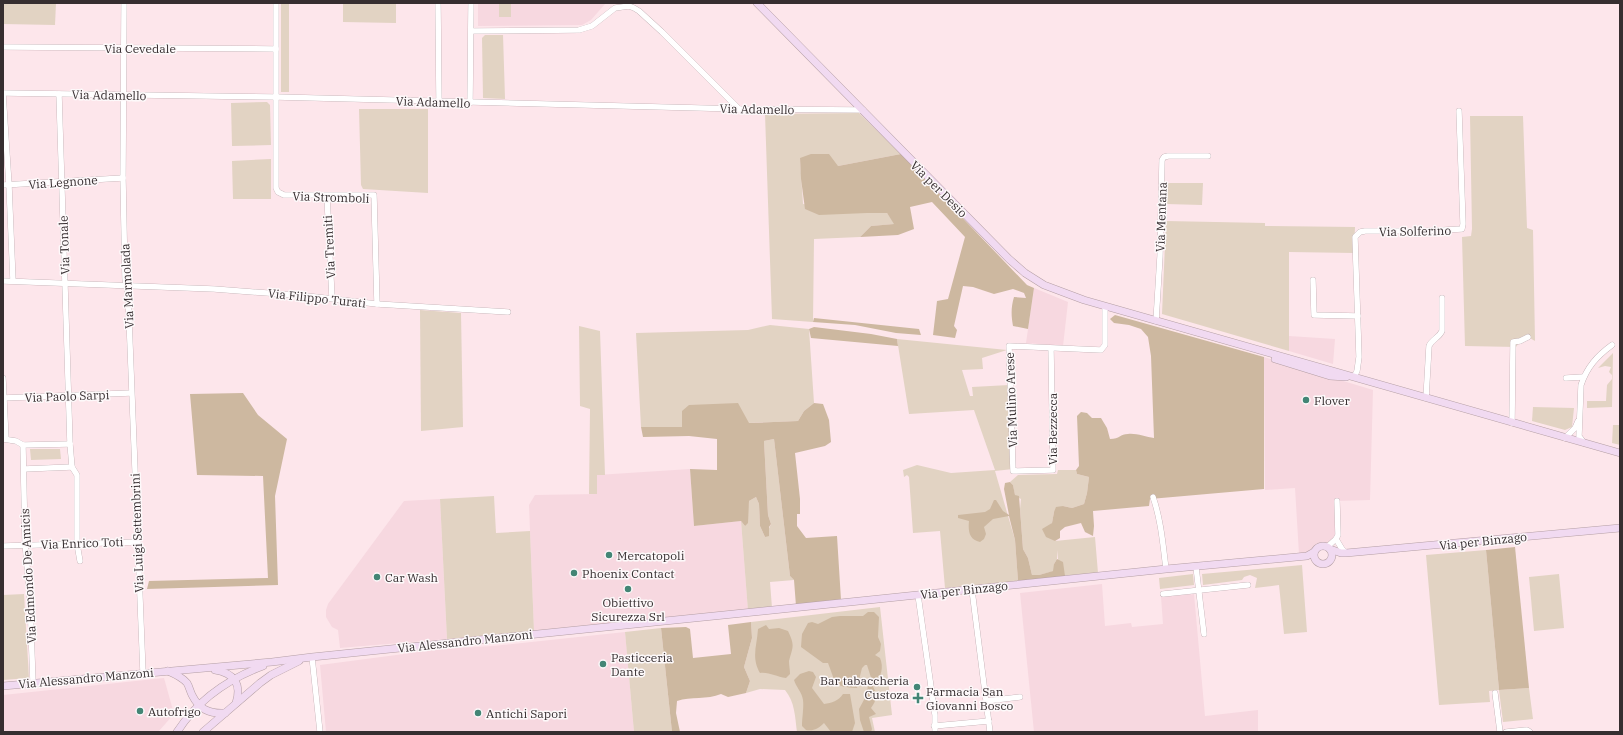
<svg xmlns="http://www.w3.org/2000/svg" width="1623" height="735" font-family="'IBM Plex Serif',serif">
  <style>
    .built { fill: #f7d8e0 }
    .green { fill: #e2d3c3 }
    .forest { fill: #cdb8a0 }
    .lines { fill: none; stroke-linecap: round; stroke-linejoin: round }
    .street-casing { stroke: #b49fa4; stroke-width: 6 }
    .secondary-casing { stroke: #b49fa4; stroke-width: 8 }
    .street { stroke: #fff; stroke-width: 5.5 }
    .secondary { stroke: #f1daf1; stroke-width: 7 }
    .poi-dot { fill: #438575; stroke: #fdf9fa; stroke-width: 1.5 }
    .labels { text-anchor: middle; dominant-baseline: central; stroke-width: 3; stroke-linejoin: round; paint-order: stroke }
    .street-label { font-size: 12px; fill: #362e30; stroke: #fdf9fa }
    .poi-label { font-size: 12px; fill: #362e30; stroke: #fdf9fa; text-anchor: start }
  </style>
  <rect width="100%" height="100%" fill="#fde6eb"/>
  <g class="built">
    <polygon points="478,3 641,3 605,4 591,20 582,25 478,26"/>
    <polygon points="1034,288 1068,302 1063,346 1026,343"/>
    <polygon points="1289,336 1335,339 1333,364 1289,351"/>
    <polygon points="1264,357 1373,390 1370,500 1336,501 1336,536 1327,544 1319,545 1310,552 1299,554 1295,488 1265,490"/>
    <polygon points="690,469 694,526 741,521 748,611 534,631 529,505 535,495 597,494 597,475"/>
    <polygon points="440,499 447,639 340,648 338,630 332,627 326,617 326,610 328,604 404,501"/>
    <polygon points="1102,584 1105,626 1131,623 1132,627 1163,624 1161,597 1194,594 1205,716 1258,710 1258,732 1034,732 1020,593"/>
    <polygon points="625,632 634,732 326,732 320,665 442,649 493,646"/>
    <polygon points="164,678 174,714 158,732 3,732 3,695"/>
  </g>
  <g class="green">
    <polygon points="3,3 56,3 55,25 3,24"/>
    <rect x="281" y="3" width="8" height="89"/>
    <polygon points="343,3 396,3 396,23 343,22"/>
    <rect x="499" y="3" width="12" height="14"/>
    <polygon points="485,35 503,35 505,99 483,98 482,38"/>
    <polygon points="267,102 270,105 271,145 232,146 231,103"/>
    <polygon points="359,109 428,109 428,193 363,189 361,185"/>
    <polygon points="859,113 901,154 838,166 800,158 803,204 867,213 887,213 895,224 871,226 860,237 814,239 813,322 772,319 765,114"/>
    <polygon points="1470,116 1523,116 1527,228 1533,230 1535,341 1528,337 1520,341 1516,347 1465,346 1462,237 1471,236 1472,229"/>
    <polygon points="271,159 271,199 233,199 232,161"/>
    <polygon points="1166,183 1203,183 1202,205 1166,204"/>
    <polygon points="1166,221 1265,223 1265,226 1355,227 1354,253 1289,252 1289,351 1162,314"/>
    <polygon points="420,310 461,313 463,427 421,431"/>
    <polygon points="770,325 809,329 814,403 804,411 798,421 748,423 682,411 682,427 641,427 636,333 748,330"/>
    <polygon points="579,326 600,331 605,475 597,475 597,494 589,494 590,409 580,406"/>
    <polygon points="897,339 1007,350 982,358 983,369 962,370 970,396 973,396 972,387 1009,385 1013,469 995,471 1015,540 1018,581 945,588 940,531 913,533 909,477 907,475 904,477 903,470 917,465 951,473 995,470 974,410 909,414"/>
    <polygon points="1613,353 1612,407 1587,408 1587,401 1606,401 1607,385 1612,379 1612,375 1609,372 1611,367 1605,366 1598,368"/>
    <polygon points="1533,407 1574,408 1572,427 1565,430 1532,421"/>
    <polygon points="1613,425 1620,425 1620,445 1612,443"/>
    <polygon points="774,439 790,576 794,580 770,582 772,608 748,611 741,521 745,526 749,501 756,497 759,504 760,526 765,537 771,524 768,515 764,441"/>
    <polygon points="30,449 60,449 61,459 31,460"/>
    <polygon points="1058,470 1076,470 1077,474 1089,477 1087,493 1084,504 1072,508 1063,506 1054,512 1052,523 1050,525 1055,541 1095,537 1098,573 1060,576 1057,550 1057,559 1054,564 1054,571 1039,575 1032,575 1028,558 1023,549 1020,509 1021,499 1015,496 1013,485 1010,482 1018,475 1057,474"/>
    <polygon points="494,496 496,533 530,531 534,631 447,639 440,499"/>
    <polygon points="1486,550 1499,690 1529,688 1533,719 1503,722 1499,690 1489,691 1490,702 1439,705 1426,555"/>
    <polygon points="1302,565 1307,632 1284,634 1279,585 1255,588 1257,578 1250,575 1244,577 1242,580 1203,585 1202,574"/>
    <polygon points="1193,574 1194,585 1160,589 1159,578"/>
    <polygon points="1559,574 1564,628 1534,631 1529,577"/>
    <polygon points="24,594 29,678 3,680 3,595"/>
    <path d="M880 607 892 715 872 718 875 732H797C795 717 795 702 785 690L760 689 746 693 750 681 744 667 752 638 751 622Z"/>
    <polygon points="661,628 672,732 634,732 625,632"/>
  </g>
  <g class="forest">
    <path d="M811 154H829L838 166 901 154 1027 285 1034 288 1028 329 1013 326C1011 315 1011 307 1014 297L1026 298 1024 293 1013 289 994 294 973 287 963 286 954 326 957 330 955 338 933 335 937 301 948 299 965 237 932 202 910 207 914 229 898 235 860 237 871 226 894 224 887 213H867L819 215 805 209 801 179 800 158Z"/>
    <path d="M1115 315 1264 357V489L1150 499 1149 506 1093 511 1094 526 1093 536 1085 532 1081 523 1065 527 1060 531V538L1055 541 1046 537 1042 529 1052 523 1054 512 1056 507 1063 506 1072 508 1084 504 1087 493 1089 477 1077 474 1076 470 1079 466 1077 416 1081 412 1087 413 1092 418H1101L1107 428 1110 439C1120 439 1120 434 1128 434 1136 433 1146 437 1154 438L1151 356 1148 337 1141 329 1129 325 1114 323 1110 319Z"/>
    <polygon points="814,318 919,329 921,335 896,333 855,325 813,322"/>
    <polygon points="814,327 871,334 897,339 898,346 811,338 809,329"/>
    <polygon points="243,393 258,415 287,439 275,496 278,585 147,589 149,581 268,578 263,476 197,475 190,394"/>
    <polygon points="738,403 749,423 798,421 804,411 814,403 823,404 829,420 831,442 825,446 795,453 800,499 800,514 797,514 797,526 806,538 837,536 841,600 796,606 794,580 790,576 774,439 764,441 768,515 771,524 769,527 769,536 765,537 760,526 759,504 756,497 749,501 748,523 745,526 741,521 694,526 690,469 717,470 717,439 689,436 643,437 641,427 682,427 682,411 689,405"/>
    <path d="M1010 482 1013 485 1015 495 1019 496 1023 549 1028 558 1032 575H1039L1053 571 1054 564 1057 559 1063 562 1065 576 1018 581 1015 540 1009 516 993 519 984 527 986 534 984 539 980 542C969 540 968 531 969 521L958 518V515L985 512 990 509 994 500H996L1003 511 1009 515 1004 489 1005 483Z"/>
    <polygon points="1515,547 1529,688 1499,690 1486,550"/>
    <path d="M868 612H874L879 617 878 637 881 644 880 651 875 655 880 658C884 668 881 675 876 684H873L867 665H865L862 668 857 688C834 687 836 684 828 663H823L801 647 802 634 808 623 812 622 818 624 832 617 840 616H863Z"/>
    <path d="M751 622 752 638 744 667 750 681 746 693 728 697 721 694C707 700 691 696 677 701L676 713 680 732H672L661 628 686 627 690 629 693 658 731 654 728 625Z"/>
    <path d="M766 625 769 629 779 628 788 631C795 646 793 646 789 661 789 665 790 670 790 674L786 678C776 677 770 672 760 673 751 657 757 646 758 629Z"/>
    <path d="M809 671 813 672 816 677 812 688 824 704C832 703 838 701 843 694H850L855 723 852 732H831L824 723C818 729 814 731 806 730L802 726C802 717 804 708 803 700 802 692 796 687 794 680L800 674Z"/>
    <path d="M872 685C878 694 877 700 871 708L876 714 869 717 872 729 871 732H864L860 720 859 709 866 696 868 686Z"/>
  </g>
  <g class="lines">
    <g class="street-casing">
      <g id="street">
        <polyline points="124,3 123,178 125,279 128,293 143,673"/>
        <polyline points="276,3 276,188 278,192 284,195 374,195 377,304"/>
        <polyline points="438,3 439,102"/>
        <polyline points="471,31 579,30 592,26 615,8 629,6 634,8 639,11 662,32 739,109"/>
        <polyline points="3,47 276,49"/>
        <polyline points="3,93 276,97 739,109 863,110"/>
        <polyline points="3,93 9,185 13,281"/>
        <polyline points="59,94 70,444 72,467 77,475 77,544 80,561"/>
        <polyline points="470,103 471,3"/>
        <polyline points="3,185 123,178"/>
        <polyline points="327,196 332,298"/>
        <polyline points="1313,280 1314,315 1358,316"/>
        <polyline points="3,281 214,289 307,296 377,304 508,312"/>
        <polyline points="1156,321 1160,256 1162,160 1164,157 1168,156 1208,156"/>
        <polyline points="1051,348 1053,470 1013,471 1009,346 1101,350 1105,345 1105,307"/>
        <polyline points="1354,377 1357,371 1359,357 1355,237 1360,232 1365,231 1425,231 1462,229 1463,224 1459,111"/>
        <polyline points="3,378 6,439"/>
        <polyline points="1566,378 1583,377"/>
        <polyline points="3,398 131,393"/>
        <path d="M1426 398 1429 346C1432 339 1439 338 1442 331V298"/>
        <polyline points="1512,423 1513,342 1520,341 1528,337"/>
        <polyline points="1565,438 1575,428 1578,421"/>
        <polyline points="3,439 16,441 23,445"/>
        <path d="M1584 443 1579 436 1581 385C1587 367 1597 356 1612 345"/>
        <polyline points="24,469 72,467"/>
        <path d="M1153 497C1161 520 1163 545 1166 569"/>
        <polyline points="1336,539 1342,549 1346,553"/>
        <polyline points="3,546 138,542"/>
        <polyline points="1327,547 1336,539 1338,535 1337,501"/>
        <polyline points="1196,567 1204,634"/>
        <polyline points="972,590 990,732"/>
        <polyline points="1163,594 1248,585"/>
        <polyline points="918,595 935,715 935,732"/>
        <polyline points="312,657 320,732"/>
        <polyline points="33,683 30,600 25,542 23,445 70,444"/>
        <polyline points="1495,693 1500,732"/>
        <polyline points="986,701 1020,697"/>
        <polyline points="934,726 989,721"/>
        <polyline points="1506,732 1527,730 1530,732"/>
      </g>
    </g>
    <g class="secondary-casing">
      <g id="secondary">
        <polyline points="757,3 1009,259 1025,273 1044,285 1084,300 1620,453"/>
        <polyline points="1275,359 1330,376 1346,377"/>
        <circle cx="1323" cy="555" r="9"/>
        <polyline points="1330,549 1341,553 1346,553 1620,528"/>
        <path d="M215 670C234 673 242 684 236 703"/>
        <path d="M168 671C175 674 182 677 187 683 189 686 190 691 192 695 199 709 209 714 225 713"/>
        <polyline points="3,686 272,662 312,657 763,611 1166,569 1307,556 1314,552"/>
        <path d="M177 732C197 701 228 679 263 666"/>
        <polyline points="203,732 260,683 271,675 299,661"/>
      </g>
    </g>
    <use href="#street" class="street"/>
    <use href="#secondary" class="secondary"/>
  </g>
  <g class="poi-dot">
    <circle cx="1306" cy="400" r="4"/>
    <circle cx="609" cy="555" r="4"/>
    <circle cx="574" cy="573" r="4"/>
    <circle cx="377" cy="577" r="4"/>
    <circle cx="628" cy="589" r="4"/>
    <circle cx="603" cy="664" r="4"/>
    <circle cx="917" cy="687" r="4"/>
    <path d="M916 692h4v4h4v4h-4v4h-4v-4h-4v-4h4z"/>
    <circle cx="140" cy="711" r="4"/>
    <circle cx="478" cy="713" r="4"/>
  </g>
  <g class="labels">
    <g class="street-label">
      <text x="140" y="48">Via Cevedale</text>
      <text transform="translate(109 95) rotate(1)">Via Adamello</text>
      <text transform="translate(433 102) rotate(2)">Via Adamello</text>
      <text transform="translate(757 109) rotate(1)">Via Adamello</text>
      <text transform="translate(63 182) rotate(-4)">Via Legnone</text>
      <text transform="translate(939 189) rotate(45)">Via per Desio</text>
      <text transform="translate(331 197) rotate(2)">Via Stromboli</text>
      <text transform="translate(1161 217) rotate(-88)">Via Mentana</text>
      <text transform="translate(1415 231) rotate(-1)">Via Solferino</text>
      <text transform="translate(64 245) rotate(-92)">Via Tonale</text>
      <text transform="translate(329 247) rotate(-93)">Via Tremiti</text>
      <text transform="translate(127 286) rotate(-93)">Via Marmolada</text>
      <text transform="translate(317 298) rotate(6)">Via Filippo Turati</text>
      <text transform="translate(67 396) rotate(-2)">Via Paolo Sarpi</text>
      <text transform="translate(1011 400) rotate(-92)">Via Mulino Arese</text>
      <text transform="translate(1052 429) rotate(-90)">Via Bezzecca</text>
      <text transform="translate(137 533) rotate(-92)">Via Luigi Settembrini</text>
      <text transform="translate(1483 541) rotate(-6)">Via per Binzago</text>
      <text transform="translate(82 543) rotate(-2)">Via Enrico Toti</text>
      <text transform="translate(28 576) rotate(-93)">Via Edmondo De Amicis</text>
      <text transform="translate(964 590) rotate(-6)">Via per Binzago</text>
      <text transform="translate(465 641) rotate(-6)">Via Alessandro Manzoni</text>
      <text transform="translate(86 678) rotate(-5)">Via Alessandro Manzoni</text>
    </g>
    <g class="poi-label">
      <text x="1314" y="400">Flover</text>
      <text x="617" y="555">Mercatopoli</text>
      <text x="582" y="573">Phoenix Contact</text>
      <text x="385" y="577">Car Wash</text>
      <text x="628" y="602" text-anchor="middle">Obiettivo<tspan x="628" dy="14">Sicurezza Srl</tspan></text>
      <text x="611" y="657">Pasticceria<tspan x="611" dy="14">Dante</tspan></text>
      <text x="909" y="680" text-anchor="end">Bar tabaccheria<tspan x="909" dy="14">Custoza</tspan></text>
      <text x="926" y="691">Farmacia San<tspan x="926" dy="14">Giovanni Bosco</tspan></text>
      <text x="148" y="711">Autofrigo</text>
      <text x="486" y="713">Antichi Sapori</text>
    </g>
  </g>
  <rect width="1623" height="735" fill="none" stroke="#362e30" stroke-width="8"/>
</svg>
